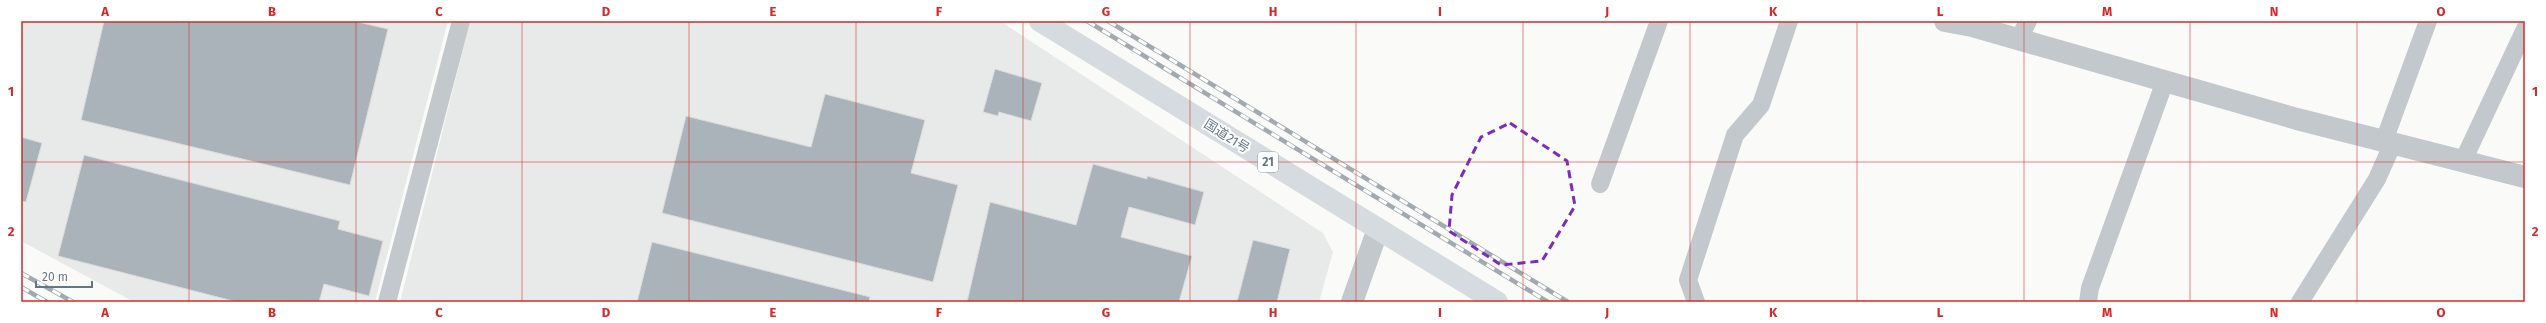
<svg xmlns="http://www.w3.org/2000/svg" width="2546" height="323" font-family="'Fira Sans','Noto Sans JP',sans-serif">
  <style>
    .built { fill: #e8e9e9 }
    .building { fill: #aab3b9; stroke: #dcdcda }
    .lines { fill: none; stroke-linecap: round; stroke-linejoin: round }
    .minor { stroke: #c3c8cc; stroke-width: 18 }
    .tertiary { stroke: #c3c8cc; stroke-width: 22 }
    .trunk { stroke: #d6dbdf; stroke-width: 22 }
    .rail-casing { stroke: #a2aab0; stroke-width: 4.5 }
    .rail { stroke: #fff; stroke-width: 3; stroke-dasharray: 9; stroke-linecap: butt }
    .marked { fill: none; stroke: #7b2cbf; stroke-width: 3; stroke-dasharray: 8 5; stroke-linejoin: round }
    .grid { fill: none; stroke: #d62828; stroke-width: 1; stroke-opacity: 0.55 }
    .labels { text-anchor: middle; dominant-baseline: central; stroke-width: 4; stroke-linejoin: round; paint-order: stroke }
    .shield { fill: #fff; stroke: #939fa8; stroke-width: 1 }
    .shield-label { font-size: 12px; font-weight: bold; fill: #657683 }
    .street-label { font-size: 13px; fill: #657683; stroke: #fff }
    .neatline { fill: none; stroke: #d62828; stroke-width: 1.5 }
    .grid-label { font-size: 13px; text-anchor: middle; font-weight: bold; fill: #d62828 }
  </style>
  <rect width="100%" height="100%" fill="#fafaf8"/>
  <g class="built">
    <polygon points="21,21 448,21 375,302 134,302 21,241"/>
    <polygon points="470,21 1000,21 1323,233 1333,252 1319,302 400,302"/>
  </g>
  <g class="building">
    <polygon points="104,21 354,21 388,29 350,185 81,120"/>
    <polygon points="995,69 1042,83 1031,121 999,112 998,116 983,112"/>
    <polygon points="825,94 925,120 911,173 958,185 933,282 662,213 686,116 811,147"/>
    <polygon points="21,137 42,143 26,202 21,201"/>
    <polygon points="84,155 340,221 338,229 383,241 369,296 324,284 319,302 237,302 58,256"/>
    <polygon points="1093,164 1147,179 1147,176 1204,192 1195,225 1129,207 1121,237 1192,256 1179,302 967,302 990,202 1076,225"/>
    <polygon points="1253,240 1290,249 1277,302 1237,302"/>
    <polygon points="652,242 870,297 869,302 637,302"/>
  </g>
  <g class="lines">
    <g class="minor">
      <polyline points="2019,39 2028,21"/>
      <polyline points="2384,141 2428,21"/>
      <polyline points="2463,161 2525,29"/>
      <polyline points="1600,184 1659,21"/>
      <polyline points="387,302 461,21"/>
      <polyline points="1696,302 1688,280 1735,135 1761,105 1789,21"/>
      <polyline points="2088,302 2090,288 2165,81"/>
      <polyline points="2300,302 2377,179 2393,143"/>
    </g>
    <g class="tertiary">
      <polyline points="1945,21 1972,26 2297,119 2525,177"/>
      <polyline points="1352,302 1378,229"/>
    </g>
    <polyline class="trunk" points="1040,21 1497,302"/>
    <g class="rail-casing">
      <g id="rail">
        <polyline points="1087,21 1548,302"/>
        <polyline points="1108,21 1568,302"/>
        <polyline points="21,273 73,302"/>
        <polyline points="21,287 47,302"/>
      </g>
    </g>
    <use href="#rail" class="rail"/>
  </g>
  <path class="marked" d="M1510 123 1567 161 1575 206 1542 261 1501 265 1449 231 1452 195 1481 137Z"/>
  <path class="grid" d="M189 21V302M356 21V302M522 21V302M689 21V302M856 21V302M1023 21V302M1190 21V302M1356 21V302M1523 21V302M1690 21V302M1857 21V302M2024 21V302M2190 21V302M2357 21V302M21 162H2525"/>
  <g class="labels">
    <rect class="shield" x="1258" y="152" width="20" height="20" rx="3"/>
    <g class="shield-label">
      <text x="1268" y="162">21</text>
    </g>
    <g class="street-label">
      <text transform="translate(1227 136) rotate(32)">国道21号</text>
    </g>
  </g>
  <rect width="2546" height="323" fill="none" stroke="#ffffff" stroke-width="44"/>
  <path d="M36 281v6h56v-6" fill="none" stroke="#657683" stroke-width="2"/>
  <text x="42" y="281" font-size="12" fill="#657683" stroke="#ffffff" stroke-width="3" paint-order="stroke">20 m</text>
  <rect x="22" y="22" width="2502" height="279" class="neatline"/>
  <g class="grid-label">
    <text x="105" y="16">A</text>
    <text x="272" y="16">B</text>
    <text x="439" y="16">C</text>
    <text x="606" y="16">D</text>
    <text x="773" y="16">E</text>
    <text x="939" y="16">F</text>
    <text x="1106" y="16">G</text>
    <text x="1273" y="16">H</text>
    <text x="1440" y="16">I</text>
    <text x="1607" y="16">J</text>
    <text x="1773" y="16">K</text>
    <text x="1940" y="16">L</text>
    <text x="2107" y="16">M</text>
    <text x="2274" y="16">N</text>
    <text x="2441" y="16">O</text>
    <text x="11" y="96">1</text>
    <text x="2535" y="96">1</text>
    <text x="11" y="236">2</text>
    <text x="2535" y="236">2</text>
    <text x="105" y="317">A</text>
    <text x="272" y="317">B</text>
    <text x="439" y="317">C</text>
    <text x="606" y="317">D</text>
    <text x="773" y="317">E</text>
    <text x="939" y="317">F</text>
    <text x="1106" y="317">G</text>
    <text x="1273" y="317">H</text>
    <text x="1440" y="317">I</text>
    <text x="1607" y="317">J</text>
    <text x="1773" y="317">K</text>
    <text x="1940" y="317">L</text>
    <text x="2107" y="317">M</text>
    <text x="2274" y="317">N</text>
    <text x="2441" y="317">O</text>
  </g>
</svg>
